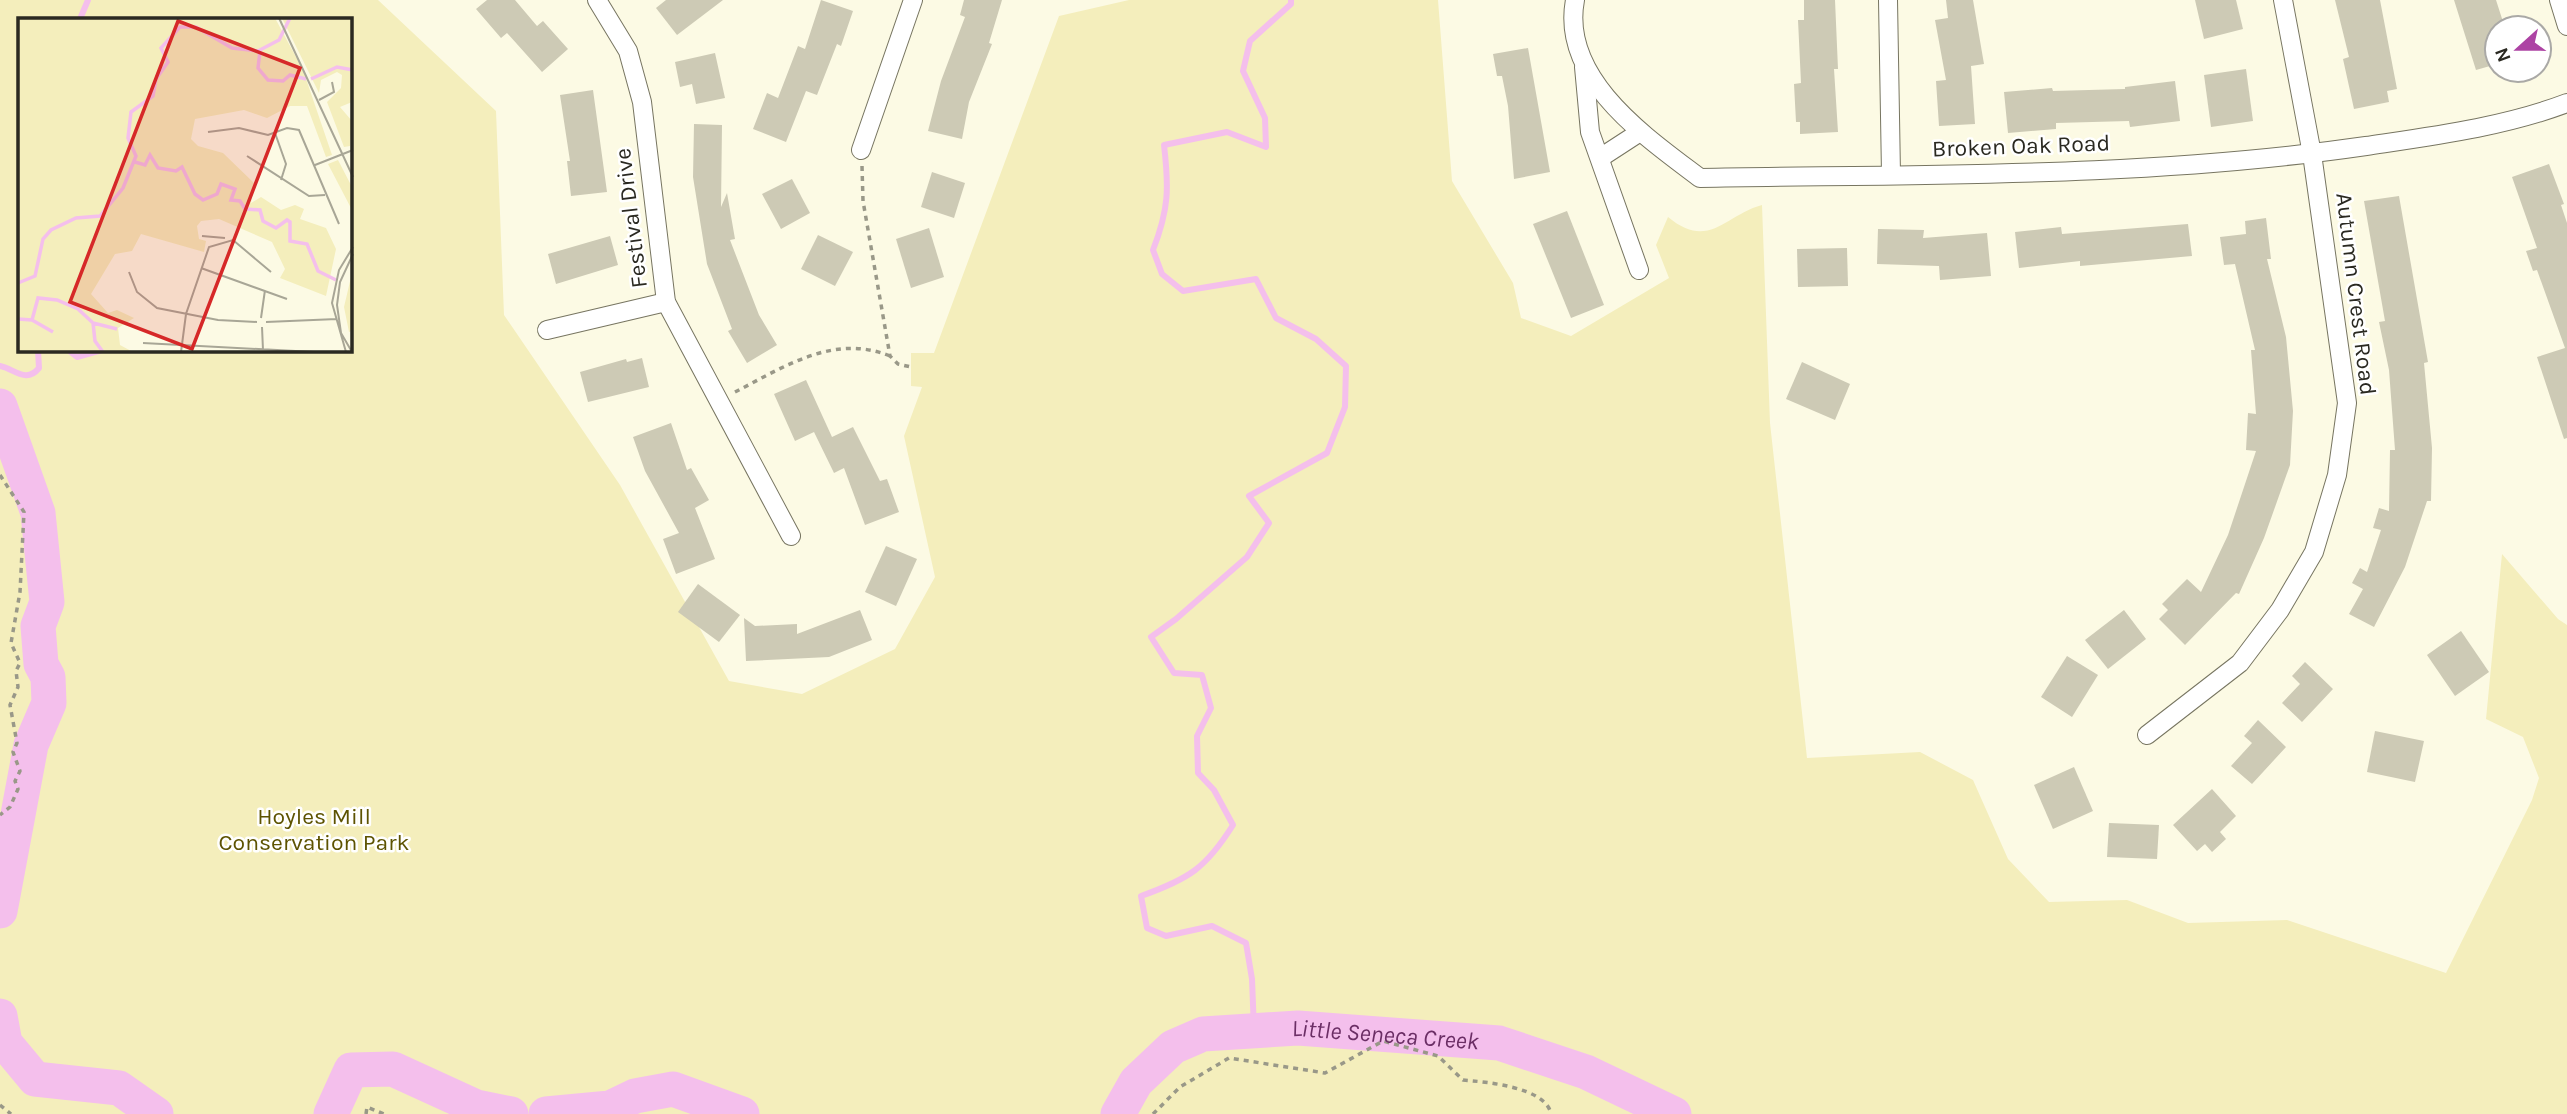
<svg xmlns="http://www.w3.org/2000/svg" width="2567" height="1114" font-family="Karla,sans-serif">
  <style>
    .green { fill: #f4eebc; fill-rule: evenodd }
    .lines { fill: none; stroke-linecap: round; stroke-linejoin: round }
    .stream { stroke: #f4bfec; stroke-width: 6 }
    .river { stroke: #f4bfec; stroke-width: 35 }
    .building { fill: #cdcab5 }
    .street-casing { stroke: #777561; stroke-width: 20 }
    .path { stroke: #999888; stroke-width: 3.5; stroke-dasharray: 5 5; stroke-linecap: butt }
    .street { stroke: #fff; stroke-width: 18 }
    .labels { text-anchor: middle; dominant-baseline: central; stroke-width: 5; stroke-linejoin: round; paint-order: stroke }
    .street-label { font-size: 23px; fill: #2a2921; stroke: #fff }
    .park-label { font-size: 23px; fill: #5d5301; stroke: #fff }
    .water-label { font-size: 24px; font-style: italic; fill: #6b2e65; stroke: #fff }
    .inset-river { fill: none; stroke: #f4bfec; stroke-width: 3.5 }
    .inset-road { fill: none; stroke: #a8a696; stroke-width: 2 }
    .view { fill: #d62828; fill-opacity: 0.15; stroke: #d62828; stroke-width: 3.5 }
    .inset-edge { fill: none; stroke: #2a2921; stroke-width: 3.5 }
  </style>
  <rect width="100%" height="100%" fill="#fcfae4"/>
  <path class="green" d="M0 0H378L496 111 504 315 620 485 729 681 802 694 895 649 935 577 904 436 922 387 911 386V353H934L1059 16 1129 0H1438L1452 181 1513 283 1521 318 1571 336 1669 278 1656 245 1668 217C1709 251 1725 215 1762 205L1770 423 1807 758 1920 752 1973 780 2008 859 2049 902 2127 900 2188 923 2287 920 2446 973 2532 800 2539 778 2523 737 2486 719 2502 554 2558 619 2567 625V1114H0ZM19 19H350V350H19Z"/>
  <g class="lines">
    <g class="stream">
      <polyline points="80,19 88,0"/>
      <polyline points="68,350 77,357 102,350"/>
      <path d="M0 366C15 369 26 384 39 368L38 350"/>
      <path d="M1254 1030 1252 979 1246 943 1212 926 1166 936 1147 928 1141 896C1189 879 1206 868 1233 825L1214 790 1198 773 1197 736 1211 708 1202 675 1174 673 1151 637 1176 619 1247 557 1269 523 1249 496 1327 453 1345 407 1346 366 1316 339 1276 318 1256 279 1183 291 1162 274 1153 250C1169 209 1169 188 1164 145L1227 132 1266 147 1265 118 1243 71 1250 41 1291 4V0"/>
    </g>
    <g class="river">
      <polyline points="0,406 38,513 47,602 38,626 41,664 48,677 49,703 31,745 0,911"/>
      <polyline points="0,1016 5,1043 35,1079 119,1088 156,1114"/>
      <polyline points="331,1114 351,1070 393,1069 476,1107 511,1114"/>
      <polyline points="546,1114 610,1108 635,1096 673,1089 742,1114"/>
      <path id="s1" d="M1118 1114 1136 1082 1173 1047 1203 1034 1298 1028 1499 1043 1586 1072 1674 1114"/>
    </g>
  </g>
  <g class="building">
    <polygon points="487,0 515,0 537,26 543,21 568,49 542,72 507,33 501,38 476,9"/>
    <polygon points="666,0 723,0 677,35 656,8"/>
    <polygon points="821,0 853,11 841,46 837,44 817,95 806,91 786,142 753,129 767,93 778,98 798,46 805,49"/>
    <polygon points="964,0 1002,0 989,43 992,44 969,102 962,139 928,131 941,81 965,17 960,15"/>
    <polygon points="1804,0 1835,0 1838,69 1834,69 1838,132 1800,134 1800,122 1796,122 1794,84 1801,83 1798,20 1804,20"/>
    <polygon points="1946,0 1973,0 1984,64 1971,66 1975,124 1939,126 1936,81 1946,80 1935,20 1948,18"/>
    <polygon points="2195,0 2236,0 2243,29 2204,39"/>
    <polygon points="2335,0 2380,0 2397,89 2387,91 2389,102 2354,109 2343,59 2349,57"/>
    <polygon points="2454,0 2496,0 2505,28 2497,28 2497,64 2476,70"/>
    <polygon points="1528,48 1550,172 1514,179 1508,106 1502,76 1497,76 1493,54"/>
    <polygon points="715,53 725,98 696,104 692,84 680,87 675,62"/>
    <polygon points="2246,69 2253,121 2211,127 2204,75"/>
    <polygon points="2175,81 2180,121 2130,127 2129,121 2056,123 2056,129 2008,133 2004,92 2052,88 2053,91 2125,89 2125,87"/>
    <polygon points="593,90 607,192 571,196 567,161 570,161 560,95"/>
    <polygon points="694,124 722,125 721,207 727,193 735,239 730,240 759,315 777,345 747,363 728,331 732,329 707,264 693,177"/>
    <polygon points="2549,164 2564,204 2561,205 2567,223 2567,438 2564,439 2537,357 2565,348 2537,270 2533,271 2526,251 2537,248 2512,177"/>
    <polygon points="932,172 965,183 954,218 921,207"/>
    <polygon points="792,179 810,213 781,229 762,194"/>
    <polygon points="2399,196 2428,362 2424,363 2432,448 2431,501 2427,501 2405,567 2374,627 2349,614 2363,589 2352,583 2360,568 2367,572 2381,530 2373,528 2379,508 2389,511 2390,450 2395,450 2389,370 2379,322 2385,321 2364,201"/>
    <polygon points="1567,211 1604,305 1571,318 1533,224"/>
    <polygon points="2266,218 2271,259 2267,259 2286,337 2293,411 2290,465 2264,538 2239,594 2236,593 2185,645 2159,619 2168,610 2162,604 2187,579 2201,592 2228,535 2256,451 2246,450 2248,413 2256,414 2251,350 2255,350 2235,264 2224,265 2220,237 2246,234 2245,221"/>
    <polygon points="2188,224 2192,256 2080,266 2080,261 2019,268 2015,232 2061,227 2062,234"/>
    <polygon points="929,228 944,277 911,288 896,239"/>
    <polygon points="1878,229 1924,230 1923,238 1987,233 1991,276 1940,280 1939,266 1877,264"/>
    <polygon points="818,235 853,252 835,286 801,269"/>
    <polygon points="610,236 618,265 556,284 548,254"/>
    <polygon points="1847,248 1848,286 1798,287 1797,249"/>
    <polygon points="642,358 649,387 588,402 580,372 626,359 627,362"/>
    <polygon points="1802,362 1850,384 1835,420 1786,399"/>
    <polygon points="806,380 832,437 853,427 880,481 887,479 899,512 865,525 844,468 834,473 814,432 795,441 774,394"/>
    <polygon points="671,423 687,470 691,468 709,500 695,508 715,559 676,574 663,539 679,533 645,471 633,437"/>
    <polygon points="886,546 917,559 896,606 865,592"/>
    <polygon points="698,584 740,615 719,642 678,612"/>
    <polygon points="860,610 872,640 829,657 746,661 744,618 755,626 797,624 797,634"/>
    <polygon points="2124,610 2146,639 2108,669 2085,640"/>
    <polygon points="2461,631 2489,672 2455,696 2427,655"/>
    <polygon points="2067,656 2098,675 2072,717 2041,697"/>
    <polygon points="2305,662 2333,689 2302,722 2282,703 2300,684 2292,676"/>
    <polygon points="2258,720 2286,747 2252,784 2231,766 2252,743 2244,736"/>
    <polygon points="2375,731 2424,741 2415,782 2367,772"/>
    <polygon points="2074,767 2093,811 2053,829 2034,785"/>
    <polygon points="2212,789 2236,816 2220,832 2226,839 2212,852 2205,844 2197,851 2173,825"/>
    <polygon points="2109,823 2159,825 2157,859 2107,857"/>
  </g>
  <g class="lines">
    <g class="street-casing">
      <g id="street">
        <polyline points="597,0 628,51 642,102 666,302 791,536"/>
        <path d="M1575 0C1560 79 1646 137 1700 178 1922 174 2146 178 2366 146 2433 136 2504 127 2567 103"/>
        <polyline points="1888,0 1891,174"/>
        <polyline points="2559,0 2567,26"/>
        <polyline points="1584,67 1590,132 1639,270"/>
        <polyline points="861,150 913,0"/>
        <polyline points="1600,158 1640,132"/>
        <polyline points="547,330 666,302"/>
        <polyline points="2147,735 2240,663 2280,610 2314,552 2337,475 2347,403 2312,154 2283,0"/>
      </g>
    </g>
    <g class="path">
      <polyline points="862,166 863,201 890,356 898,364 911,367"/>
      <path d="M735 392C784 367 834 333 890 356"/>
      <polyline points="0,475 24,512 20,592 11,643 20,663 16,671 18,687 10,705 17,743 13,752 20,771 15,781 18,789 10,807 0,815"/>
      <polyline points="0,1105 11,1114"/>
      <polyline points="366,1114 367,1107 384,1114"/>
      <path d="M1153 1114 1180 1087 1229 1058 1325 1073 1383 1041 1438 1056 1463 1080C1486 1082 1546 1087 1551 1114"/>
    </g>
    <use href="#street" class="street"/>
  </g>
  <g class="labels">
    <g class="street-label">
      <text transform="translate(2021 146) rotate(-2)">Broken Oak Road</text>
      <text transform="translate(631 218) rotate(-97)">Festival Drive</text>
      <text transform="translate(2356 294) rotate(83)">Autumn Crest Road</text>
    </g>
    <g class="park-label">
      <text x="314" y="816">Hoyles Mill<tspan x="314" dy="26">Conservation Park</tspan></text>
    </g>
    <g class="water-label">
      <text stroke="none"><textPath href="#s1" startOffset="303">Little Seneca Creek</textPath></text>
    </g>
  </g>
  <g transform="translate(18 18)">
    <rect width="334" height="334" fill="#fcfae4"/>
    <path d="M0 0H257L285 52 314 137 308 139 289 88H272L249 100 226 92 177 101 173 121 180 128 205 135 236 165 233 185 243 179 263 192 277 187 286 191 282 201 308 210 318 231 308 278 262 260 267 251 254 224 201 201 183 203 179 208 181 221 188 223 186 234 123 216 114 233 97 236 73 276 90 295 99 292 116 300 100 310 102 327 115 334H0ZM264 0H334V84L322 89 334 103 332 128 326 129 309 84 323 70 324 57 319 54 303 62 301 75ZM320 142 334 169V192L310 146ZM334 255V313L331 314 326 289Z" fill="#f4eebc"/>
    <path class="inset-river" d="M242 33 240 50 250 62 265 63 272 57 288 61M293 61 319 49 335 52M117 144 127 147 132 137 140 150 158 153 164 149 177 176 185 182 199 176 203 166 217 171 213 182 222 183 227 191 242 192 245 203 258 210 269 202 272 204V223L289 226 300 253 318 262M0 265 17 258 25 221 33 212 58 200 82 198 105 170 118 138 110 120 113 94 135 78 138 61 150 44 143 30 162 9H178L214 30 240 33 261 22 272 0M0 301 14 302 35 314M14 302 20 280 39 282 60 291 75 305 99 311M75 305 77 323 85 334"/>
    <path class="inset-road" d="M261 0 335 159M301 82 316 74 314 64M190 114 221 110 250 117 269 110 281 112 321 206M257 115 268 146 263 162M229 138 291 178 307 177M297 147 335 132M184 218 207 220M183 250 269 281M111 254 119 274 139 290 200 302 239 304M243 300 247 272M248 304 319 301M244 309 245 332M125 325 296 334M163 334 168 296 191 229 215 222 253 254M328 334 314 285 321 252 335 229M334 334 323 315 319 287 322 264 335 236"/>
    <path class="view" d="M160 3 282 50 174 331 52 284Z"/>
    <rect width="334" height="334" class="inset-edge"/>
  </g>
  <g transform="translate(2518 49) rotate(249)"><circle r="33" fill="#ffffff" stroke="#aaa9a6" stroke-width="2"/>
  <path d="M0-5L12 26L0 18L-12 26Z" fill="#ad43a4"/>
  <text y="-10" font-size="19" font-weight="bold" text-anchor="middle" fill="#2a2921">N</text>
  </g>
</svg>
